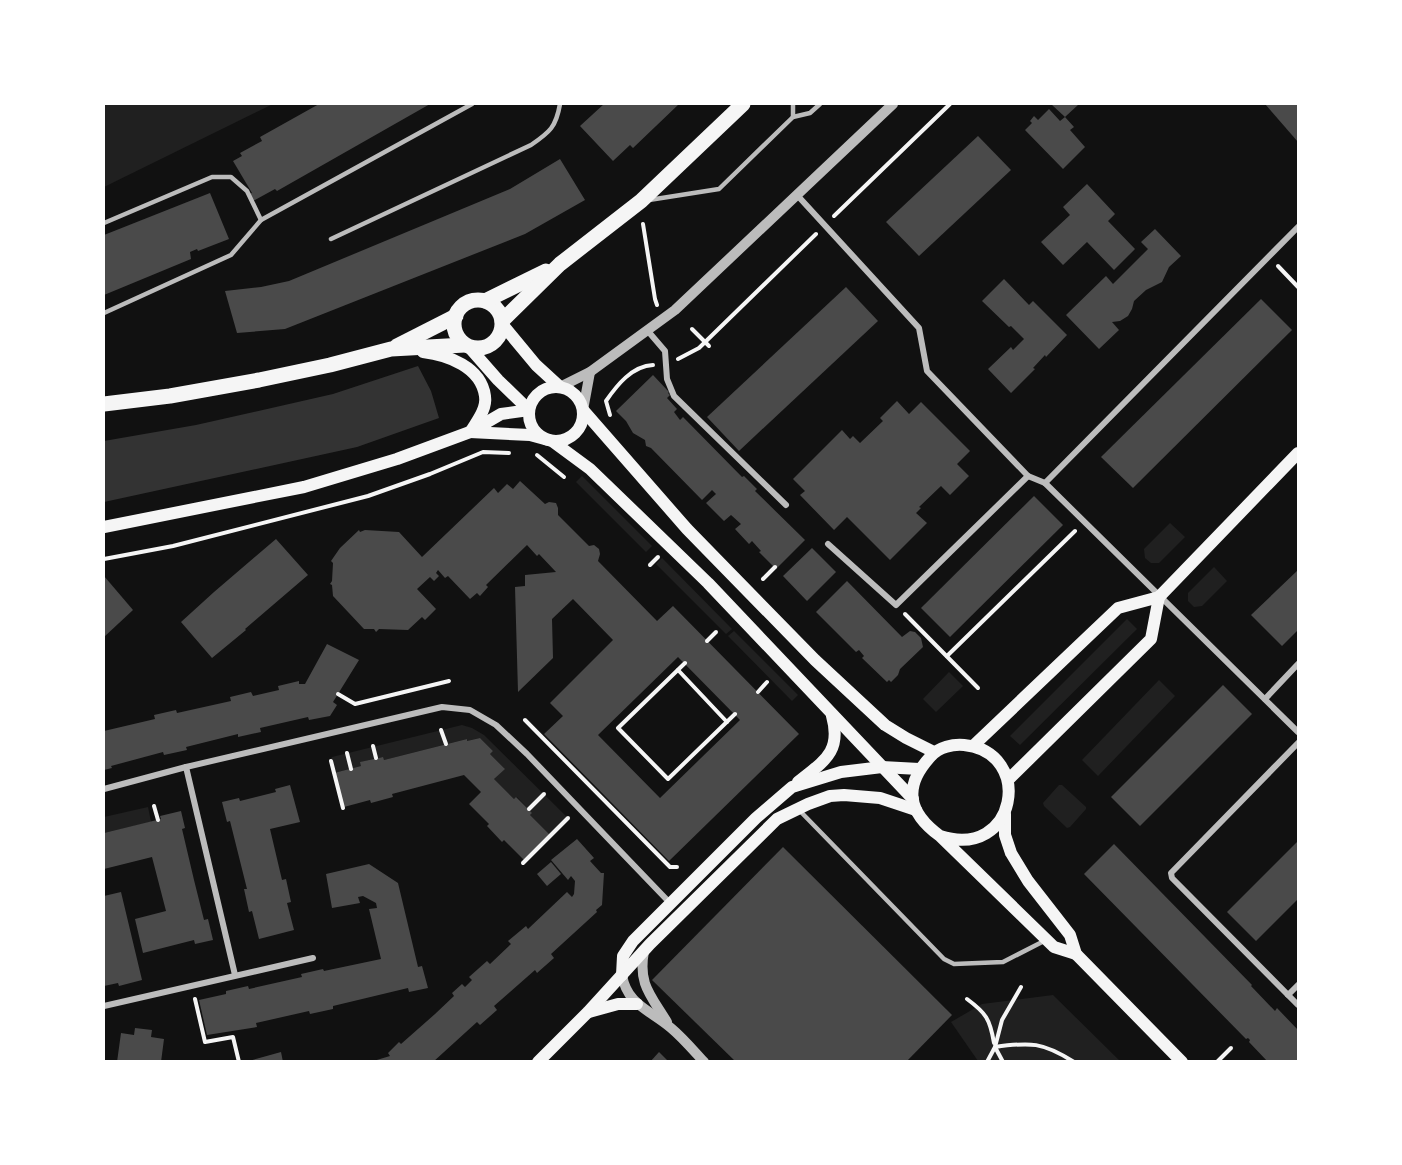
<svg xmlns="http://www.w3.org/2000/svg" width="1402" height="1165" font-family="Raleway,sans-serif">
  <style>
    .green { fill: #202020 }
    .water { fill: #333 }
    .building { fill: #4a4a4a; fill-rule: evenodd }
    .lines { fill: none; stroke-linecap: round; stroke-linejoin: round }
    .path { stroke: #f5f5f5; stroke-width: 4 }
    .service { stroke: #bcbcbc; stroke-width: 4.5 }
    .minor { stroke: #bcbcbc; stroke-width: 6 }
    .tertiary { stroke: #bcbcbc; stroke-width: 10 }
    .secondary { stroke: #f5f5f5; stroke-width: 12 }
    .primary { stroke: #f5f5f5; stroke-width: 15 }
  </style>
  <rect width="100%" height="100%" fill="#111"/>
  <g class="green">
    <polygon points="104,104 273,104 104,187"/>
    <polygon points="582,476 652,546 646,552 576,482"/>
    <polygon points="1170,523 1185,537 1159,563 1151,563 1145,558 1144,549"/>
    <polygon points="662,558 732,629 726,634 656,564"/>
    <polygon points="1214,567 1227,581 1202,606 1194,607 1188,601 1188,593"/>
    <polygon points="1127,619 1137,629 1020,745 1010,736"/>
    <polygon points="734,631 798,695 792,701 728,636"/>
    <polygon points="949,672 963,686 936,712 923,699"/>
    <polygon points="1159,680 1175,696 1098,776 1082,760"/>
    <polygon points="462,725 472,728 484,735 568,818 550,835 530,815 532,813 517,797 514,799 494,779 504,768 490,754 493,751 480,738 467,741 467,739 384,760 382,757 361,762 361,766 334,773 331,759 332,757"/>
    <polygon points="1059,785 1062,785 1086,807 1086,809 1070,827 1067,828 1044,806 1043,803"/>
    <polygon points="148,807 151,822 104,833 104,817"/>
    <polygon points="1053,995 1120,1061 978,1061 951,1022 982,1004"/>
  </g>
  <polygon class="water" points="418,366 431,391 439,418 357,447 104,502 104,441 196,425 333,394"/>
  <g class="building">
    <polygon points="319,104 430,104 277,191 275,189 253,201 249,194 252,193 233,161 242,156 240,153 262,141 260,137"/>
    <polygon points="604,104 679,104 633,148 630,145 613,161 580,126"/>
    <polygon points="1051,104 1079,104 1065,117"/>
    <polygon points="1265,104 1297,104 1298,142"/>
    <polygon points="1049,109 1060,121 1065,117 1074,127 1070,130 1085,147 1063,169 1025,130 1032,123 1030,121 1034,116 1038,120"/>
    <polygon points="978,136 1011,170 919,256 886,222"/>
    <polygon points="560,159 585,200 525,234 285,329 237,333 225,291 261,287 289,281 510,189"/>
    <polygon points="1087,184 1115,214 1108,221 1135,249 1114,270 1087,242 1063,265 1041,242 1070,215 1063,207"/>
    <polygon points="210,193 229,239 198,251 197,249 190,252 191,259 104,295 104,235"/>
    <polygon points="1155,229 1181,256 1169,267 1162,282 1146,290 1134,301 1132,309 1128,316 1120,321 1112,322 1119,330 1099,349 1066,315 1106,276 1113,284 1148,249 1141,242"/>
    <polygon points="1004,279 1029,305 1033,301 1067,335 1046,357 1045,355 1033,368 1035,369 1011,393 988,369 1011,347 1013,350 1024,339 1011,326 1009,327 982,301"/>
    <polygon points="846,287 878,321 739,451 707,417"/>
    <polygon points="1261,299 1292,330 1133,488 1101,457"/>
    <polygon points="653,375 669,392 668,393 670,395 667,398 677,409 674,412 680,420 683,417 742,477 744,476 757,489 755,491 805,540 776,569 759,552 761,551 752,541 749,544 735,529 741,524 731,515 724,521 706,503 716,494 712,490 702,500 651,448 646,446 645,440 633,433 626,421 616,411"/>
    <polygon points="897,401 909,414 921,402 970,451 957,464 969,476 950,495 941,486 919,507 921,508 916,513 927,523 890,560 847,517 834,530 800,495 805,491 793,479 842,430 850,439 853,436 860,443 883,421 880,418"/>
    <path d="M520 481 545 504 549 502 556 503 558 508V515L589 546 594 545 599 549 600 554 598 561 657 621 673 606 799 734 669 861 544 734 563 716 550 703 613 640 573 599 552 619 553 658 518 692 515 587 525 586V575L556 572 539 554 537 556 527 545 486 585 488 587 480 596 477 593 470 599 448 576 445 578 438 570 436 573 439 576 434 581 430 577 417 589 436 609 425 620 422 617 408 630 379 629 376 632 374 629H364L333 596 332 585 330 584 332 581 333 563 331 561 340 548 359 530 360 532 365 530 399 532 422 557 494 488 498 493 507 484 513 489ZM678 657 740 720 660 798 598 735Z"/>
    <polygon points="1034,496 1063,525 950,637 921,608"/>
    <polygon points="276,539 308,575 245,629 246,630 212,658 181,622 214,592"/>
    <polygon points="812,548 836,572 807,601 783,576"/>
    <polygon points="1298,570 1298,630 1282,646 1251,615"/>
    <polygon points="104,576 133,610 104,637"/>
    <polygon points="847,581 902,637 910,631 915,632 921,638 923,647 900,669 898,675 891,682 889,680 887,682 862,658 864,656 859,650 856,652 816,612"/>
    <polygon points="327,644 359,660 333,702 337,705 330,716 309,720 308,717 260,728 261,732 238,737 238,734 186,747 187,750 164,755 163,752 111,766 112,768 104,770 104,731 155,719 154,715 176,710 177,713 231,701 230,697 251,692 253,696 279,690 278,686 299,681 299,684 305,684"/>
    <polygon points="1223,685 1252,714 1140,826 1111,797"/>
    <polygon points="480,738 493,751 490,754 505,769 494,779 514,799 516,797 532,813 530,815 550,835 524,860 504,840 502,842 487,826 489,824 469,804 481,792 464,775 392,794 393,797 371,803 370,800 344,807 334,773 361,766 360,762 383,757 384,760 467,739 467,741"/>
    <polygon points="290,785 300,822 270,829 282,880 286,879 291,902 287,903 294,930 259,939 252,911 249,912 244,889 247,889 230,821 227,822 222,802 239,798 240,801 276,792 275,789"/>
    <polygon points="181,811 185,828 182,829 194,880 204,920 208,919 213,940 195,944 194,940 143,953 135,919 166,911 152,857 104,869 104,833 161,819 160,816"/>
    <polygon points="577,839 594,858 590,861 601,873 604,873 602,905 596,910 597,912 551,954 554,958 537,973 535,970 494,1006 497,1010 480,1025 477,1022 433,1062 370,1062 390,1056 388,1053 399,1042 401,1044 435,1014 454,996 452,993 462,984 465,987 472,980 469,977 487,961 490,964 511,944 508,941 526,926 528,929 567,892 572,897 574,894 575,881 571,876 568,880 551,860"/>
    <polygon points="1298,841 1298,899 1256,941 1227,912"/>
    <polygon points="1114,844 1252,985 1251,986 1275,1011 1277,1008 1298,1030 1298,1062 1268,1062 1249,1042 1250,1040 1248,1038 1246,1039 1084,874"/>
    <polygon points="783,847 952,1015 906,1062 736,1062 652,980"/>
    <polygon points="551,862 561,874 547,886 537,874"/>
    <polygon points="369,864 398,883 418,967 422,966 428,988 409,992 408,988 333,1006 333,1009 310,1014 309,1011 256,1023 257,1027 207,1035 199,1000 226,994 226,991 248,986 249,989 302,977 301,974 323,969 324,971 381,959 369,909 377,908 376,903 363,896 358,897 360,903 332,908 326,874"/>
    <polygon points="121,892 142,980 119,986 118,983 104,986 104,896"/>
    <polygon points="135,1028 152,1030 151,1037 164,1039 161,1062 117,1062 121,1033 134,1035"/>
    <polygon points="281,1052 283,1062 249,1062 249,1061"/>
    <polygon points="659,1052 669,1062 650,1062"/>
  </g>
  <g class="lines">
    <g class="path">
      <polyline points="834,216 950,104"/>
      <polyline points="643,224 655,299 657,305"/>
      <polyline points="1278,266 1298,287"/>
      <polyline points="692,329 709,346"/>
      <polyline points="678,359 699,348 816,234"/>
      <path d="M610 415 606 401C617 385 632 366 653 365"/>
      <polyline points="537,455 564,477"/>
      <polyline points="104,559 173,546 368,496 430,474 483,452 509,453"/>
      <polyline points="650,565 658,557"/>
      <polyline points="763,579 775,567"/>
      <polyline points="905,614 978,688"/>
      <polyline points="707,641 716,632"/>
      <polyline points="947,656 1075,531"/>
      <polyline points="685,663 618,728 668,779 735,714"/>
      <polyline points="678,670 727,722"/>
      <polyline points="758,692 767,682"/>
      <polyline points="338,694 355,704 449,681"/>
      <polyline points="525,720 670,867 677,867"/>
      <polyline points="441,730 446,744"/>
      <polyline points="373,746 376,758"/>
      <polyline points="347,753 351,769"/>
      <polyline points="331,761 343,808"/>
      <polyline points="154,806 158,820"/>
      <polyline points="529,809 544,794"/>
      <polyline points="523,863 568,818"/>
      <polyline points="195,999 205,1042 233,1037 239,1062"/>
      <path d="M967 999C986 1013 990 1019 994 1043"/>
      <path d="M987 1062 995 1047C1030 1042 1043 1042 1074 1062"/>
      <polyline points="1003,1062 995,1047 1002,1020 1021,987"/>
      <polyline points="1217,1062 1231,1048"/>
    </g>
    <g class="service">
      <polyline points="793,104 793,117"/>
      <polyline points="649,200 719,189 793,117 810,113 820,104"/>
      <polyline points="104,223 212,177 231,177 247,191 261,220"/>
      <path d="M331 239 531 145C550 132 556 127 560 104"/>
      <polyline points="104,313 231,255 261,220 472,104"/>
      <polyline points="800,811 944,959 954,964 1003,962 1046,940"/>
    </g>
    <g class="minor">
      <polyline points="797,195 919,328 927,371 1028,476"/>
      <polyline points="647,330 665,351 667,379 674,396 786,505"/>
      <polyline points="1045,483 1298,227"/>
      <polyline points="828,544 896,605 1028,476 1045,483 1298,732"/>
      <polyline points="1265,699 1298,664"/>
      <polyline points="1298,743 1171,873 1172,878 1298,1005"/>
      <polyline points="186,767 235,975"/>
      <polyline points="104,789 186,767 442,707 470,710 496,725 527,754 670,903"/>
      <polyline points="1288,995 1298,985"/>
      <polyline points="104,1006 313,958"/>
    </g>
    <g class="tertiary">
      <polyline points="560,387 590,372 675,310 893,104"/>
      <polyline points="583,410 590,372"/>
      <path d="M644 951C638 984 650 994 667 1022"/>
      <path d="M622 975C627 1005 650 1010 671 1028 683 1038 693 1050 704 1062"/>
    </g>
    <g class="secondary">
      <polyline points="502,324 536,365 560,387"/>
      <polyline points="469,347 498,380 529,410"/>
      <path d="M423 352C448 355 481 367 485 396 487 409 477 421 471 431"/>
      <circle cx="556" cy="414" r="27"/>
      <polyline points="583,410 687,529 815,660 885,725 906,738 934,752"/>
      <polyline points="470,432 530,435 552,441 590,469 708,583 913,799"/>
      <polyline points="104,527 304,487 397,459 470,432 501,414 529,410"/>
      <polyline points="1159,597 1298,453"/>
      <polyline points="973,746 1118,608 1159,597"/>
      <polyline points="1008,780 1151,639 1159,597"/>
      <path d="M798 782C824 761 842 752 832 716"/>
      <polyline points="1005,814 1005,835 1011,853 1028,881 1070,935 1076,954 1182,1062"/>
      <path d="M940 836C1017 861 1035 752 964 745 953 744 939 747 931 756 903 786 907 812 940 836L1054 947 1076 954"/>
      <polyline points="622,975 623,956 633,941 756,818 792,787 841,772 882,767 919,769"/>
      <polyline points="589,1012 618,1004 637,1004"/>
      <polyline points="538,1062 588,1012 650,944 777,819 808,804 830,796 844,795 880,798 916,810"/>
    </g>
    <g class="primary">
      <circle cx="478" cy="324" r="24"/>
      <polyline points="485,301 546,271"/>
      <polyline points="502,321 560,264 641,201 743,104"/>
      <polyline points="397,346 456,316"/>
      <polyline points="104,404 170,396 259,380 330,365 391,349 465,345"/>
    </g>
  </g>
  <rect width="1402" height="1165" fill="none" stroke="#ffffff" stroke-width="210"/>
</svg>
